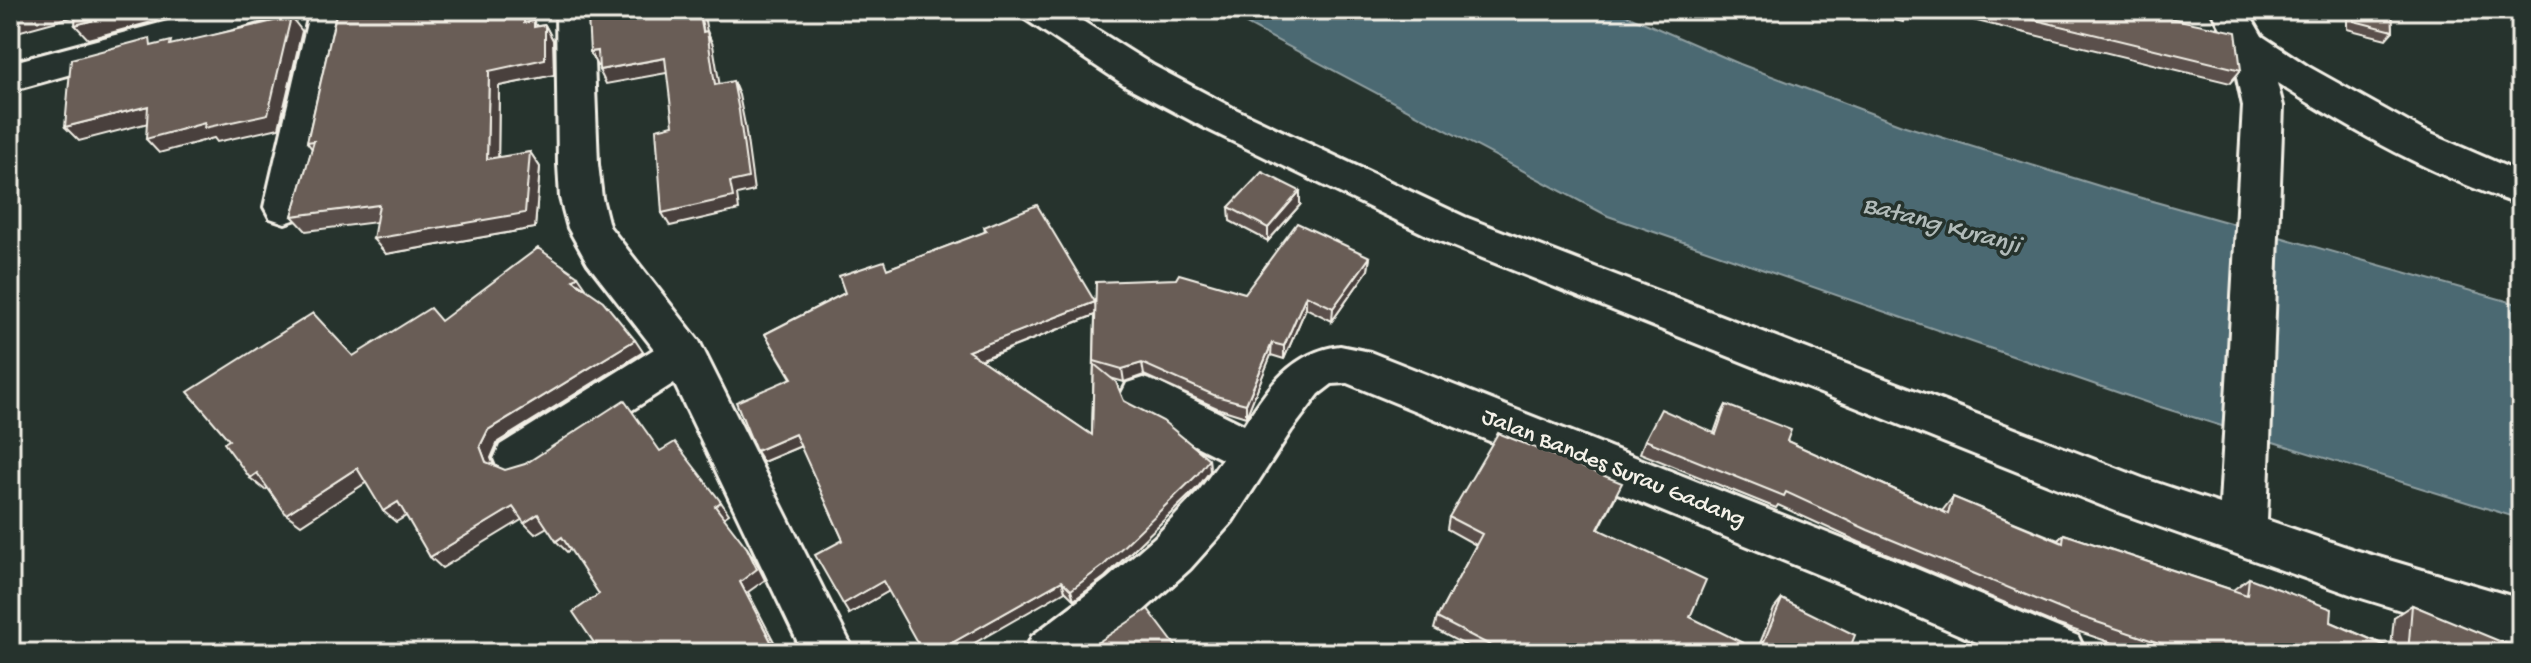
<svg xmlns="http://www.w3.org/2000/svg" width="2531" height="663" font-family="'Gochi Hand',sans-serif">
  <style>
    .water { fill: #4c6972; stroke: #8f9fa1; stroke-width: 2 }
    .lines { fill: none; stroke-linecap: round; stroke-linejoin: round }
    .street-casing { stroke: #f4f1e8; stroke-width: 6 }
    .street { fill: #26332d; fill-rule: evenodd }
    .wall { fill: #5a504b; stroke: #f4f1e8; stroke-width: 2; fill-rule: evenodd }
    .shaded-wall { fill: #4a413d; stroke: #f4f1e8; stroke-width: 2 }
    .building { fill: #695d57; stroke: #f4f1e8; stroke-width: 2 }
    .labels { text-anchor: middle; dominant-baseline: central; stroke-width: 7; stroke-linejoin: round; paint-order: stroke }
    .street-label { font-size: 24px; fill: #f4f1e8; stroke: #26332d }
    .water-label { font-size: 26px; font-style: italic; fill: #b1bbb9; stroke: #26332d }
  </style>
  <rect width="100%" height="100%" fill="#26332d"/>
  <filter id="ink" filterUnits="userSpaceOnUse"><feTurbulence type="fractalNoise" baseFrequency=".0125" numOctaves="2"/><feDisplacementMap in="SourceGraphic" scale="16" xChannelSelector="R" yChannelSelector="G"/><feConvolveMatrix kernelMatrix="1 2 1 2 8 2 1 2 1" color-interpolation-filters="sRGB"/></filter>
  <g filter="url(#ink)">
    <polygon class="water" points="1220,10 1615,10 1740,64 1902,125 2106,188 2521,305 2521,519 2154,405 1608,216"/>
    <g class="lines">
      <g class="street-casing">
        <g id="street">
          <polygon points="209,10 274,10 269,19 10,91 10,63"/>
          <polygon points="310,10 346,10 306,207 300,218 285,223 270,218 264,207"/>
          <polygon points="556,10 592,10 598,164 602,198 609,226 699,341 855,653 803,653 674,383 534,473 517,479 500,473 494,459 500,445 654,349 588,264 568,228 560,198 558,164"/>
          <path d="M1020 10H1065L1154 66 1233 108 1465 217 2142 478 2220 504 2243 106 2230 45 2211 10H2247L2262 36 2309 67 2422 130 2521 173V205C2434 177 2354 132 2277 83L2283 106 2267 520 2358 551 2521 599V647L2358 597 2118 512 1435 239 1205 128 1126 86 1025 19Z"/>
          <path d="M1340 346 1370 352 1890 558 2078 636 2086 653H2002L1856 590 1347 383 1332 384 1319 394 1291 431 1232 522 1190 569 1142 612 1091 653H1024L1032 636 1107 579 1155 537 1198 492 1222 459 1127 411 1120 397 1127 383 1143 378 1159 383 1244 425C1268 387 1292 352 1340 346Z"/>
        </g>
      </g>
      <use href="#street" class="street"/>
    </g>
    <g class="wall">
      <polygon points="337,10 533,10 533,21 537,26 545,25 553,40 554,75 499,86 498,158 530,152 540,167 535,228 386,254 376,222 306,231 292,216 312,149 307,142"/>
      <polygon points="1857,10 1908,10 1903,22"/>
      <polygon points="1932,10 2156,10 2155,15 2241,70 2230,83"/>
      <polygon points="2347,10 2392,10 2393,31 2386,39 2347,29"/>
      <polygon points="1300,205 1268,241 1230,221 1229,207"/>
      <path d="M984 227 1095 302 1245 293 1370 257 1368 270 1332 321 1306 308 1284 359 1271 355 1246 417 1217 408 1144 375 1124 382 1110 378 1124 401 1209 459 1210 471 1198 487 1105 577 1074 600 1065 591H889L849 614 843 540 801 446 763 462 756 451 791 378 765 334 845 293 887 269 985 232ZM1095 315 1092 435 981 360Z"/>
      <polygon points="1726,405 1787,441 1942,511 1953,497 2058,540 2064,534 2233,590 2249,578 2331,622 2391,648 2394,617 2412,605 2521,653 2142,653 2056,624 1859,542 1778,505 1776,508 1640,453 1645,440 1714,433 1719,419"/>
      <polygon points="1616,496 1599,529 1690,617 1755,653 1480,653 1434,629 1437,618 1476,545 1447,529 1449,517"/>
      <polygon points="1782,599 1848,653 1756,653 1774,609"/>
    </g>
    <g class="shaded-wall">
      <polygon points="32,10 88,10 90,12 10,34 10,16"/>
      <polygon points="132,10 157,10 159,20 88,39 75,25"/>
      <polygon points="524,10 533,10 533,38 524,23"/>
      <polygon points="699,10 703,10 709,43 707,31 713,45 722,99 715,85"/>
      <polygon points="291,17 302,31 279,128 217,142 214,138 159,153 146,139"/>
      <polygon points="545,25 553,40 554,75 499,86 498,174 487,159 489,71"/>
      <polygon points="598,51 605,64 597,66 590,52"/>
      <polygon points="665,58 672,72 606,84 599,70"/>
      <polygon points="733,81 739,95 745,125 754,191 737,195 739,210 670,226 662,213 730,182"/>
      <polygon points="148,106 160,120 79,141 65,127"/>
      <polygon points="530,152 540,167 535,228 386,254 373,239"/>
      <polygon points="1300,191 1300,205 1268,241 1268,228"/>
      <polygon points="1370,257 1368,270 1332,321 1333,308"/>
      <polygon points="578,276 587,289 573,280"/>
      <polygon points="1306,295 1306,308 1284,359 1284,346"/>
      <polygon points="1095,302 1097,314 972,363 968,351"/>
      <polygon points="635,340 643,352 498,442 491,458 497,474 486,462 480,446 488,430"/>
      <polygon points="1272,343 1271,355 1246,417 1246,404"/>
      <polygon points="1142,363 1144,375 1124,382 1122,369"/>
      <polygon points="795,434 801,446 763,462 756,451"/>
      <polygon points="1209,459 1210,471 1198,487 1105,577 1074,600 1071,590"/>
      <polygon points="357,468 370,480 301,525 286,514"/>
      <polygon points="257,473 272,485 265,490 250,478"/>
      <polygon points="398,502 411,513 396,522 383,511"/>
      <polygon points="721,502 729,514 723,518 715,506"/>
      <polygon points="513,507 523,519 442,568 430,557"/>
      <polygon points="538,514 549,526 535,534 524,523"/>
      <polygon points="562,537 572,548 567,552 556,541"/>
      <polygon points="747,548 755,560 765,580 748,592 780,653 777,653 740,582"/>
      <polygon points="883,581 889,591 849,614 843,604"/>
      <polygon points="1062,581 1065,591 957,653 934,653"/>
    </g>
    <g class="building">
      <polygon points="10,10 32,10 10,16"/>
      <polygon points="76,10 132,10 75,25"/>
      <polygon points="337,10 524,10 524,23 534,21 534,27 545,25 545,59 489,71 487,159 530,152 525,213 373,239 379,205 292,216 314,141 307,142"/>
      <polygon points="618,10 699,10 703,32 707,31 715,85 733,81 739,111 748,178 730,182 733,197 662,213 656,129 673,125 665,58 599,70 598,51 590,52 588,17"/>
      <polygon points="1994,10 2156,10 2155,15 2236,32 2241,70"/>
      <polygon points="2354,10 2392,10 2393,31 2354,21"/>
      <polygon points="291,17 268,114 204,128 205,123 146,139 148,106 65,127 71,59 150,38 151,46 171,41 170,45"/>
      <polygon points="1262,172 1300,191 1268,228 1229,207"/>
      <polygon points="1037,205 1095,302 968,351 1092,435 1094,364 1116,382 1124,401 1163,421 1209,459 1197,475 1103,566 1071,590 1062,581 934,653 923,653 883,581 843,604 815,555 843,540 795,434 756,451 736,402 792,378 765,334 845,293 839,276 884,261 887,269 987,231 984,227"/>
      <polygon points="1297,223 1370,257 1333,308 1306,295 1284,346 1272,343 1246,404 1216,396 1142,363 1122,369 1094,361 1096,282 1176,279 1179,274 1245,293"/>
      <polygon points="538,248 578,276 573,280 603,301 635,340 488,430 480,446 486,462 505,470 525,464 624,400 660,451 675,442 721,502 715,506 747,548 757,569 740,582 777,653 601,653 573,612 599,594 562,537 556,541 538,514 524,523 513,507 430,557 398,502 383,511 357,468 286,514 257,473 250,478 224,443 229,440 188,392 313,313 353,356 430,308 441,321"/>
      <polygon points="1726,405 1791,430 1787,441 1948,514 1953,497 2063,543 2064,534 2247,595 2249,578 2332,609 2331,622 2402,653 2189,653 2070,613 1868,530 1786,492 1784,496 1645,440 1661,409 1716,434"/>
      <polygon points="1498,433 1622,483 1598,529 1706,580 1690,617 1757,650 1755,653 1505,653 1437,618 1482,534 1449,517"/>
      <polygon points="1782,599 1855,635 1848,653 1759,653"/>
      <polygon points="2412,605 2521,650 2521,653 2408,653"/>
      <polygon points="1148,609 1181,653 1082,653"/>
      <polygon points="1930,644 1946,653 1925,653"/>
    </g>
  </g>
  <g class="labels">
    <g class="street-label">
      <text transform="translate(1613 469) rotate(22)">Jalan Bandes Surau Gadang</text>
    </g>
    <g class="water-label">
      <text transform="translate(1941 227) rotate(15)">Batang Kuranji</text>
    </g>
  </g>
  <rect width="2531" height="663" fill="none" stroke="#26332d" stroke-width="40"/>
  <rect x="20" y="20" width="2491" height="623" fill="none" stroke="#f4f1e8" stroke-width="3" filter="url(#ink)"/>
</svg>
